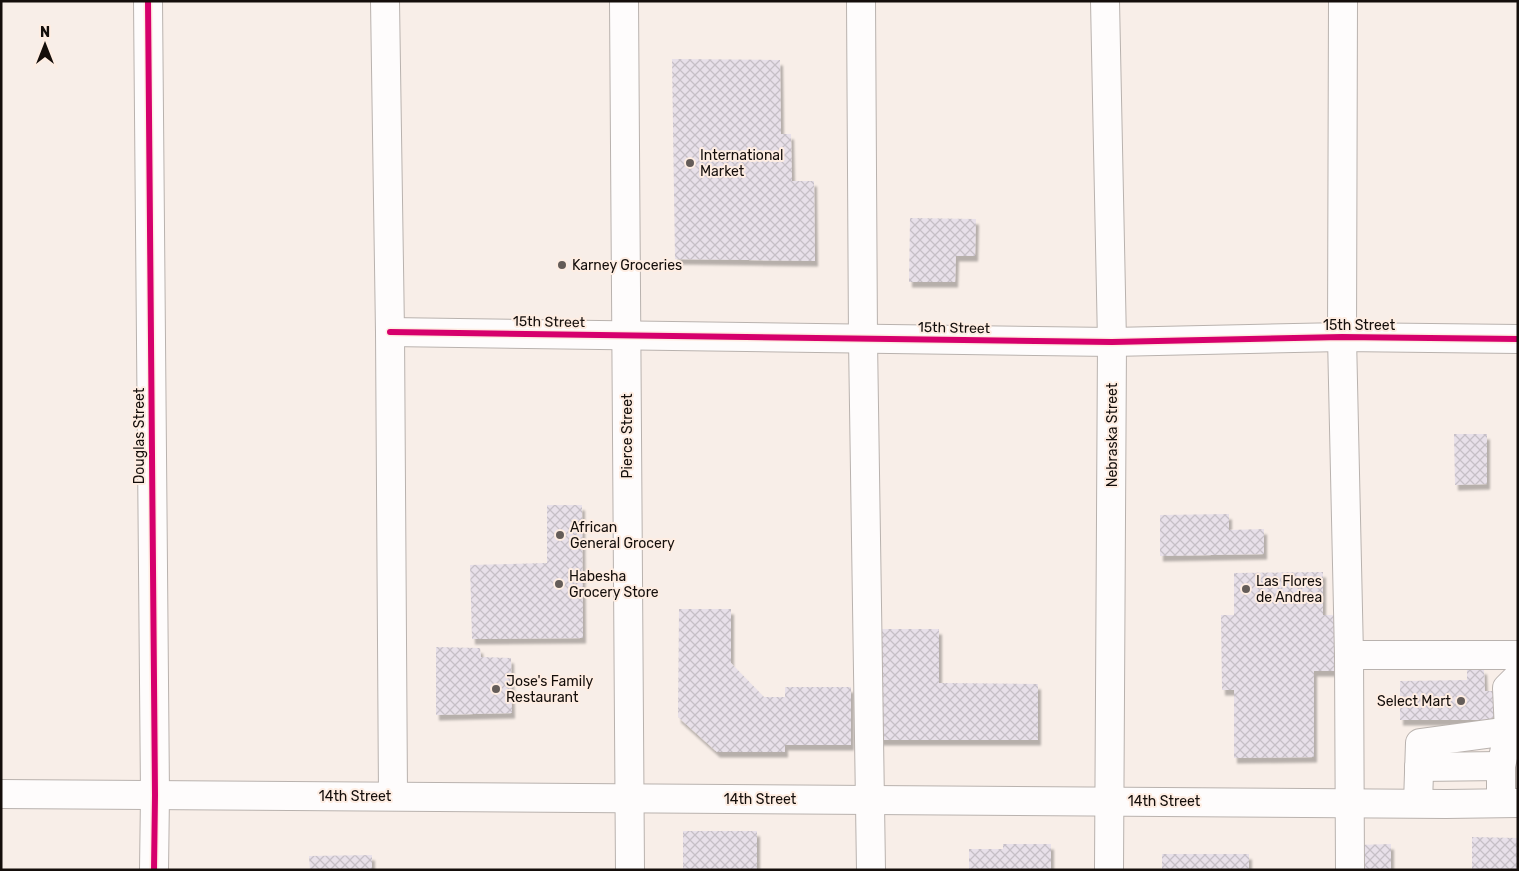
<svg xmlns="http://www.w3.org/2000/svg" width="1519" height="871" font-family="Rubik,sans-serif">
  <style>
    .building { fill: url(#building-cross-hatch); filter: url(#shadow) }
    .lines { fill: none; stroke-linecap: round; stroke-linejoin: round }
    .minor-casing { stroke: #b9b2ae; stroke-width: 30 }
    .major-casing { stroke: #b9b2ae; stroke-width: 30 }
    .minor { stroke: #fefcfc; stroke-width: 28 }
    .major { stroke: #fefcfc; stroke-width: 28 }
    .cycleway-casing { stroke: #feede2; stroke-width: 9 }
    .cycleway { stroke: #d6006c; stroke-width: 6 }
    .poi-dot { fill: #645c58; stroke: #feede2; stroke-width: 2 }
    .labels { text-anchor: middle; dominant-baseline: central; stroke-width: 4; stroke-linejoin: round; paint-order: stroke }
    .poi-label { font-size: 14px; fill: #140e0b; stroke: #feede2; text-anchor: start }
    .street-label { font-size: 14px; fill: #140e0b; stroke: #feede2 }
  </style>
  <defs>
    <pattern id="building-cross-hatch" width="8" height="8" patternUnits="userSpaceOnUse" patternTransform="scale(1.25)"><rect width="8" height="8" fill="#e8e0e9"/><path d="M0 0l8 8M0 8l8-8" fill="none" stroke="#c6bfc6"/></pattern>
    <filter id="shadow"><feDropShadow dx="3" dy="5.5" stdDeviation="1" flood-color="#0004"/></filter>
  </defs>
  <rect width="100%" height="100%" fill="#f8eee8"/>
  <g class="building">
    <polygon points="672,59 780,60 781,134 791,134 792,181 814,181 815,261 675,259"/>
    <polygon points="910,218 976,219 975,256 956,256 955,282 909,282"/>
    <polygon points="1454,434 1487,434 1487,484 1455,485"/>
    <polygon points="547,505 582,505 583,638 472,639 470,565 547,563"/>
    <polygon points="1229,514 1229,530 1264,529 1264,554 1160,556 1160,515"/>
    <polygon points="1323,572 1323,615 1336,615 1337,671 1314,671 1314,757 1234,758 1234,690 1222,690 1221,615 1234,615 1234,573"/>
    <polygon points="679,609 731,609 731,663 764,697 785,697 785,687 851,687 851,745 785,745 785,752 717,752 678,717"/>
    <polygon points="877,629 939,629 939,683 1038,684 1038,740 877,740"/>
    <polygon points="436,647 480,648 481,657 511,658 512,713 436,715"/>
    <polygon points="1467,669 1484,669 1485,691 1498,691 1498,713 1490,720 1400,720 1400,681 1467,680"/>
    <rect x="683" y="831" width="74" height="39"/>
    <polygon points="1472,837 1518,838 1518,870 1472,870"/>
    <polygon points="1003,844 1051,844 1051,870 969,870 969,849 1003,849"/>
    <polygon points="1391,844 1391,870 1358,870 1357,845"/>
    <rect x="1162" y="854" width="87" height="16"/>
    <polygon points="372,855 372,870 310,870 309,856"/>
  </g>
  <g class="lines">
    <g class="minor-casing">
      <g id="minor">
        <polyline points="148,1 155,795 154,870"/>
        <polyline points="385,1 390,332 393,796"/>
        <polyline points="861,1 863,340 871,870"/>
        <polyline points="1343,1 1342,337 1349,655 1350,870"/>
        <polyline points="390,332 1112,342 1342,337 1518,339"/>
        <polyline points="1349,655 1518,655"/>
        <polyline points="1518,677 1507,688 1509,731 1518,729"/>
        <polyline points="1419,767 1501,766"/>
        <polyline points="1418,803 1420,743 1509,731 1501,766 1501,803"/>
      </g>
    </g>
    <g class="major-casing">
      <g id="major">
        <polyline points="624,1 630,870"/>
        <polyline points="1105,1 1112,342 1109,870"/>
        <polyline points="1,794 1446,804 1518,803"/>
      </g>
    </g>
    <use href="#minor" class="minor"/>
    <use href="#major" class="major"/>
    <g class="cycleway-casing">
      <g id="cycleway">
        <polyline points="148,1 155,795 154,870"/>
        <polyline points="390,332 1112,342 1342,337 1518,339"/>
      </g>
    </g>
    <use href="#cycleway" class="cycleway"/>
  </g>
  <g class="poi-dot">
    <circle cx="690" cy="163" r="5"/>
    <circle cx="562" cy="265" r="5"/>
    <circle cx="560" cy="535" r="5"/>
    <circle cx="559" cy="584" r="5"/>
    <circle cx="1246" cy="589" r="5"/>
    <circle cx="496" cy="689" r="5"/>
    <circle cx="1461" cy="701" r="5"/>
  </g>
  <g class="labels">
    <g class="poi-label">
      <text x="700" y="155">International<tspan x="700" dy="16">Market</tspan></text>
      <text x="572" y="265">Karney Groceries</text>
      <text x="570" y="527">African<tspan x="570" dy="16">General Grocery</tspan></text>
      <text x="569" y="576">Habesha<tspan x="569" dy="16">Grocery Store</tspan></text>
      <text x="1256" y="581">Las Flores<tspan x="1256" dy="16">de Andrea</tspan></text>
      <text x="506" y="681">Jose's Family<tspan x="506" dy="16">Restaurant</tspan></text>
      <text x="1451" y="701" text-anchor="end">Select Mart</text>
    </g>
    <g class="street-label">
      <text transform="translate(549 322) rotate(1)">15th Street</text>
      <text x="1359" y="325">15th Street</text>
      <text transform="translate(954 328) rotate(1)">15th Street</text>
      <text transform="translate(1112 435) rotate(-90)">Nebraska Street</text>
      <text transform="translate(139 436) rotate(-90)">Douglas Street</text>
      <text transform="translate(627 436) rotate(-90)">Pierce Street</text>
      <text x="355" y="796">14th Street</text>
      <text x="760" y="799">14th Street</text>
      <text x="1164" y="801">14th Street</text>
    </g>
  </g>
  <rect width="1519" height="871" fill="none" stroke="#140e0b" stroke-width="5"/>
  <g transform="translate(45 45)" stroke="#feede2" stroke-width="4" paint-order="stroke">
  <path d="M0-4L9 19L0 12L-9 19Z" fill="#140e0b"/>
  <text y="-8" font-size="14" font-weight="bold" text-anchor="middle" fill="#140e0b">N</text>
  </g>
</svg>
